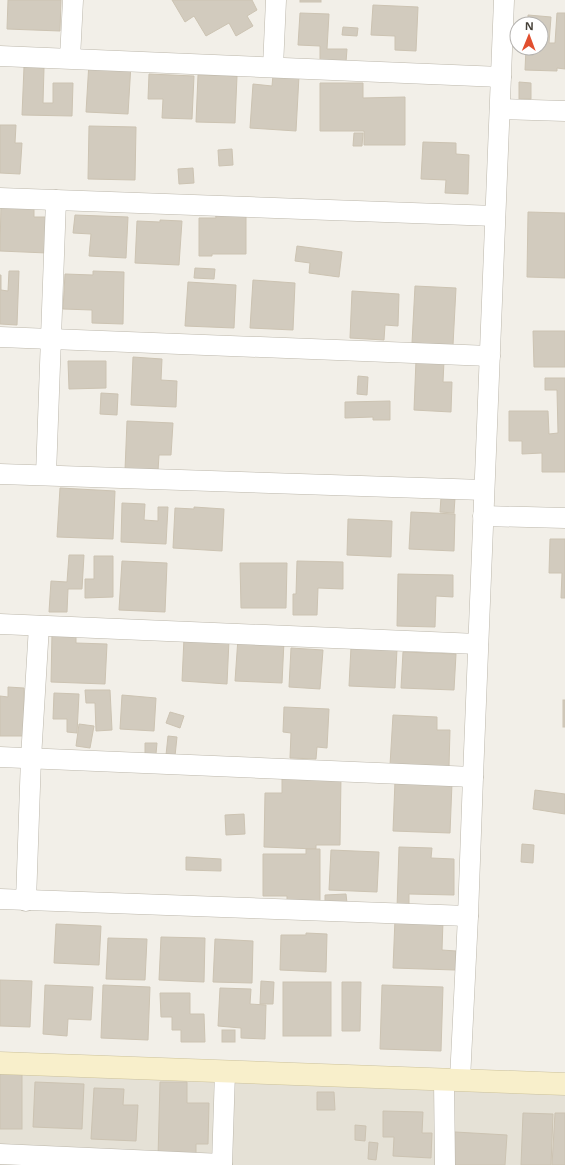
<svg xmlns="http://www.w3.org/2000/svg" width="565" height="1165" font-family="'Noto Sans',sans-serif">
  <style>
    .residential { fill: #e5e1d6 }
    .building { fill: #d2cbbe; stroke: #ccc3b2 }
    .lines { fill: none; stroke-linecap: round; stroke-linejoin: round }
    .street-casing { stroke: #bcb7ab; stroke-width: 21 }
    .secondary-casing { stroke: #ccc29c; stroke-width: 23 }
    .street { stroke: #fff; stroke-width: 20 }
    .secondary { stroke: #f8efcb; stroke-width: 22 }
  </style>
  <rect width="100%" height="100%" fill="#f2efe8"/>
  <polygon class="residential" points="0,1065 565,1087 565,1165 0,1165"/>
  <g class="building">
    <polygon points="8,0 61,0 60,31 7,29"/>
    <polygon points="172,0 252,0 257,10 247,16 253,26 236,36 229,23 206,36 194,16 185,22"/>
    <rect x="300" y="0" width="21" height="2"/>
    <polygon points="373,5 418,7 416,51 395,50 395,36 371,35"/>
    <polygon points="300,13 329,14 327,49 347,49 346,62 320,61 320,46 298,45"/>
    <polygon points="557,13 565,13 565,69 557,68 557,71 525,70 526,48 541,48 541,24 528,24 528,15 551,17 549,43 555,43"/>
    <polygon points="343,27 358,28 357,36 342,35"/>
    <polygon points="89,62 131,64 128,114 86,112"/>
    <polygon points="24,67 44,68 43,103 53,103 53,83 73,83 72,116 22,115"/>
    <polygon points="149,74 194,76 192,119 162,118 163,99 148,99"/>
    <polygon points="198,75 237,76 235,123 196,122"/>
    <polygon points="273,75 299,76 296,131 250,128 253,84 272,86"/>
    <polygon points="519,82 531,83 531,99 519,99"/>
    <polygon points="320,83 363,83 363,98 405,97 405,145 364,145 364,131 320,131"/>
    <polygon points="0,125 16,125 15,143 22,143 20,174 0,173"/>
    <polygon points="89,126 136,127 135,180 88,179"/>
    <polygon points="354,133 363,133 362,146 353,146"/>
    <polygon points="423,142 456,143 456,154 469,155 468,194 445,193 446,180 421,179"/>
    <polygon points="232,149 233,165 219,166 218,150"/>
    <polygon points="193,168 194,183 179,184 178,169"/>
    <polygon points="1,202 34,204 34,217 49,217 47,253 0,251"/>
    <polygon points="215,210 246,210 246,254 212,254 212,256 199,256 199,218 216,218"/>
    <polygon points="528,212 565,213 565,278 527,277"/>
    <polygon points="75,215 128,217 126,258 89,256 91,234 73,233"/>
    <polygon points="160,220 182,221 179,265 135,263 137,221 160,222"/>
    <polygon points="297,246 342,252 339,277 309,273 310,263 295,261"/>
    <polygon points="195,268 215,269 214,279 194,278"/>
    <polygon points="9,271 19,271 17,325 0,324 0,275 1,275 1,290 8,291"/>
    <polygon points="93,271 124,272 123,324 92,323 92,310 63,309 65,274 93,275"/>
    <polygon points="253,280 295,283 293,330 250,328"/>
    <polygon points="188,282 236,285 234,328 185,326"/>
    <polygon points="415,286 456,288 453,345 412,343"/>
    <polygon points="352,291 399,294 398,326 385,325 384,340 350,338"/>
    <polygon points="533,331 565,331 565,367 534,367"/>
    <polygon points="133,357 162,359 161,380 177,381 176,407 131,405"/>
    <polygon points="416,360 444,361 443,382 452,382 451,412 414,410"/>
    <polygon points="68,361 106,361 106,388 69,389"/>
    <polygon points="358,376 368,377 367,395 357,394"/>
    <polygon points="545,378 565,378 565,472 542,472 542,453 522,454 522,441 509,441 509,411 548,411 549,434 558,433 557,390 545,390"/>
    <polygon points="101,393 118,394 117,415 100,414"/>
    <polygon points="390,401 390,420 373,420 373,417 345,418 345,402"/>
    <polygon points="127,421 173,423 171,455 159,455 158,471 125,470"/>
    <polygon points="60,488 115,491 113,539 57,537"/>
    <polygon points="441,497 455,498 454,513 440,512"/>
    <polygon points="122,503 145,504 144,520 158,521 158,507 168,507 166,544 121,542"/>
    <polygon points="194,507 224,509 222,551 173,548 175,508 194,509"/>
    <polygon points="411,512 455,514 454,551 409,549"/>
    <polygon points="348,519 392,521 391,557 347,555"/>
    <polygon points="550,539 565,539 565,598 561,598 562,573 549,573"/>
    <polygon points="69,555 84,555 82,589 68,589 67,612 49,612 51,581 67,582"/>
    <polygon points="94,556 113,556 113,597 85,598 85,579 94,579"/>
    <polygon points="122,561 167,563 165,612 119,610"/>
    <polygon points="297,561 343,562 343,589 318,588 317,615 293,615 293,594 296,594"/>
    <polygon points="240,563 287,563 286,608 241,608"/>
    <polygon points="398,574 453,575 453,597 436,596 435,627 397,626"/>
    <polygon points="52,633 76,634 76,643 107,644 105,684 51,682"/>
    <polygon points="184,638 229,640 227,684 182,681"/>
    <polygon points="238,638 284,641 282,683 235,681"/>
    <polygon points="351,647 397,649 395,688 349,686"/>
    <polygon points="291,648 323,650 320,689 289,687"/>
    <polygon points="403,652 456,654 454,690 401,688"/>
    <polygon points="8,687 24,688 24,736 0,736 0,696 8,697"/>
    <polygon points="85,690 110,690 112,730 96,731 95,703 86,703"/>
    <polygon points="54,693 79,694 77,733 67,732 67,719 53,719"/>
    <polygon points="122,695 156,698 154,731 120,729"/>
    <rect x="563" y="700" width="2" height="27"/>
    <polygon points="284,707 329,709 327,748 317,747 316,759 290,758 291,733 283,732"/>
    <polygon points="170,712 184,716 180,728 166,723"/>
    <polygon points="393,715 437,717 437,730 450,730 449,767 390,765"/>
    <polygon points="79,724 94,726 90,748 76,746"/>
    <polygon points="168,736 177,737 175,756 166,755"/>
    <polygon points="145,743 157,743 156,754 145,754"/>
    <polygon points="282,775 341,776 340,845 316,845 316,849 264,847 265,793 282,793"/>
    <polygon points="395,781 452,783 450,833 393,831"/>
    <polygon points="535,790 565,794 565,814 533,809"/>
    <polygon points="244,814 245,834 226,835 225,815"/>
    <polygon points="522,844 534,845 533,863 521,862"/>
    <polygon points="399,847 432,848 431,858 454,859 454,895 409,894 409,909 397,908"/>
    <polygon points="306,849 320,849 320,908 287,908 287,896 263,896 263,854 306,854"/>
    <polygon points="331,850 379,852 377,892 329,890"/>
    <polygon points="186,857 221,859 221,871 186,870"/>
    <polygon points="346,894 347,903 325,904 325,895"/>
    <polygon points="395,919 443,921 442,950 456,951 455,970 393,968"/>
    <polygon points="56,924 101,926 99,965 54,963"/>
    <polygon points="306,933 327,934 326,972 280,970 281,935 306,935"/>
    <polygon points="161,937 205,938 204,982 159,980"/>
    <polygon points="108,938 147,939 145,980 106,979"/>
    <polygon points="215,939 253,941 252,983 213,982"/>
    <polygon points="0,980 32,981 30,1027 0,1026"/>
    <polygon points="261,981 274,982 273,1004 260,1004"/>
    <rect x="283" y="982" width="48" height="54"/>
    <polygon points="342,982 361,982 360,1031 342,1031"/>
    <polygon points="45,985 93,987 91,1020 68,1019 67,1036 43,1034"/>
    <polygon points="103,985 150,987 148,1040 101,1038"/>
    <polygon points="382,985 443,987 441,1051 380,1049"/>
    <polygon points="220,988 251,989 250,1004 266,1005 265,1039 241,1038 241,1028 218,1026"/>
    <polygon points="160,993 190,993 190,1014 204,1014 205,1042 181,1042 181,1030 172,1030 172,1017 161,1017"/>
    <rect x="222" y="1030" width="13" height="12"/>
    <rect x="0" y="1069" width="22" height="60"/>
    <polygon points="35,1082 84,1084 82,1129 33,1127"/>
    <polygon points="160,1082 187,1082 187,1103 209,1103 208,1144 196,1144 196,1157 158,1157"/>
    <polygon points="94,1088 124,1089 123,1105 138,1105 136,1141 91,1139"/>
    <polygon points="317,1092 334,1092 335,1110 317,1110"/>
    <polygon points="383,1111 423,1112 422,1133 432,1133 431,1158 393,1156 394,1137 383,1137"/>
    <polygon points="523,1113 553,1114 551,1165 521,1165"/>
    <polygon points="555,1113 565,1113 565,1165 552,1165"/>
    <polygon points="355,1125 366,1126 365,1141 355,1140"/>
    <polygon points="455,1132 507,1135 505,1165 453,1165"/>
    <polygon points="369,1142 378,1143 376,1160 368,1159"/>
  </g>
  <g class="lines">
    <g class="street-casing">
      <g id="street">
        <polyline points="0,56 501,77"/>
        <polyline points="70,58 73,0"/>
        <polyline points="273,67 276,0"/>
        <polyline points="500,109 565,111"/>
        <polyline points="0,198 495,216"/>
        <polyline points="0,337 490,356"/>
        <polyline points="0,474 484,490"/>
        <polyline points="46,475 56,200"/>
        <polyline points="483,516 565,518"/>
        <polyline points="0,624 478,644"/>
        <polyline points="0,757 473,777"/>
        <polyline points="0,899 468,916"/>
        <polyline points="26,901 31,758 39,626"/>
        <polyline points="444,1080 445,1165"/>
        <polyline points="460,1080 468,916 473,777 504,0"/>
        <polyline points="0,1154 222,1164"/>
        <polyline points="222,1165 225,1072"/>
      </g>
    </g>
    <g class="secondary-casing">
      <polyline id="secondary" points="0,1063 565,1084"/>
    </g>
    <use href="#street" class="street"/>
    <use href="#secondary" class="secondary"/>
  </g>
  <g transform="translate(529 36) rotate(1)"><circle r="19" fill="#ffffff" stroke="#b4b2af"/>
  <path d="M0-3L7 15L0 10L-7 15Z" fill="#e14f2f"/>
  <text y="-6" font-size="11" font-weight="bold" text-anchor="middle" fill="#443f37">N</text>
  </g>
</svg>
